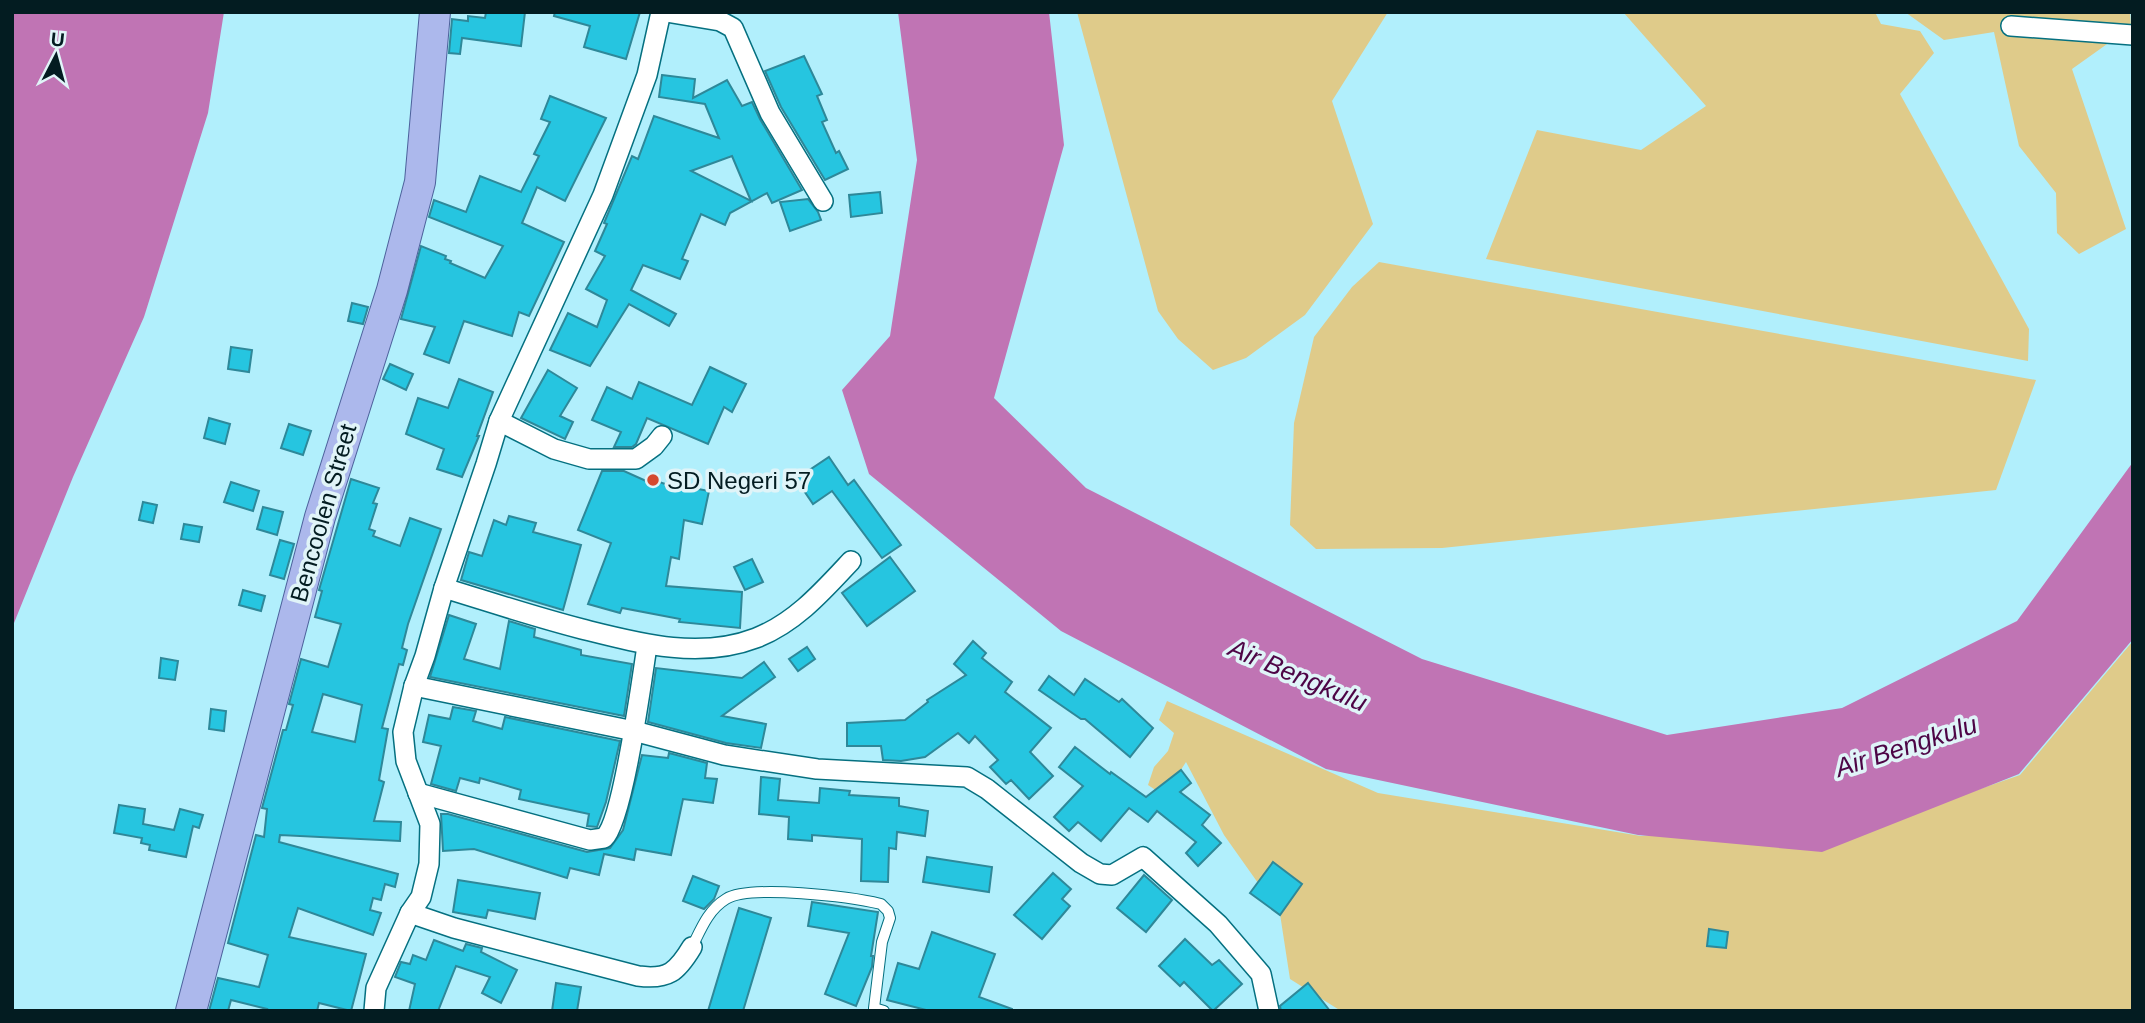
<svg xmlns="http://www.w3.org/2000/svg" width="2145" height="1023" font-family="Arial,sans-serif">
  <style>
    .green { fill: #dfcb8a }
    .water { fill: #c074b4 }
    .building { fill: #26c5e0; stroke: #2e8899; stroke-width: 2; fill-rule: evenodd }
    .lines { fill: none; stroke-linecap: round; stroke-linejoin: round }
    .lane-casing { stroke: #057080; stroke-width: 12 }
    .street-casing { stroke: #057080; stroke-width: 22 }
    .primary-casing { stroke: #4d629c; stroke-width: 32 }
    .lane { stroke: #fff; stroke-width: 10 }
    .street { stroke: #fff; stroke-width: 19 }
    .primary { stroke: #acb8ec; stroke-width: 30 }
    .poi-dot { fill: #d4492e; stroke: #e0f4f8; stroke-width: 2.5 }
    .labels { text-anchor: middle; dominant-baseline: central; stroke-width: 7; stroke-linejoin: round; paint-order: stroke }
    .poi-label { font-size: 24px; fill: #031c21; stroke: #e0f4f8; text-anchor: start }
    .street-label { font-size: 24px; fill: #031c21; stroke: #e0f4f8 }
    .water-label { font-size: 26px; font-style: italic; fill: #4d0546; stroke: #e0f4f8 }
  </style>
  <rect width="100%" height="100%" fill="#b1effc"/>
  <g class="green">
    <polygon points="1077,12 1388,12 1332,101 1373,224 1305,315 1246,358 1213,370 1178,339 1158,311"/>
    <polygon points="1623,12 1875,12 1881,24 1920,31 1934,53 1900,94 2029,329 2028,361 1486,259 1537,130 1641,150 1706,106"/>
    <polygon points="1905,12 2130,12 2131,27 2072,69 2126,229 2079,254 2057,233 2056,193 2019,146 1994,32 1944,40"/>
    <polygon points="1379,262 2036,380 1996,490 1442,548 1316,549 1290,525 1294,423 1314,337 1352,287"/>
    <polygon points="2133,641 2133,1011 1341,1011 1290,979 1280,914 1224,835 1186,762 1173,782 1157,791 1148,785 1154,767 1168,751 1174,733 1159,720 1167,701 1378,793 1641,836 1894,819 2020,775"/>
  </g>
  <g class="water">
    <polygon points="12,12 224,12 208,113 144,317 73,477 12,628"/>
    <polygon points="898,12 1049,12 1064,145 994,398 1086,488 1422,659 1667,735 1842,708 2017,621 2133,462 2133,639 2019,774 1822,852 1638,835 1326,769 1061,631 869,474 842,390 890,336 917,160"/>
  </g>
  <g class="building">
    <polygon points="486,12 525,12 521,46 462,38 460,54 449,53 452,19 468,21 468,16 485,18"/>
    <polygon points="555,12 640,12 626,59 584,47 590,26 554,16"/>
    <polygon points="804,56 822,94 817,96 827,120 822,122 836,153 839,151 848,169 825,180 781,107 765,71"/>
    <path d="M662 75 695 79 693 98 727 80 742 106 752 102 760 119 802 190 772 203 767 193 730 213 725 225 701 214 682 259 688 261 680 279 643 265 631 290 676 314 669 326 629 304 590 366 550 350 568 313 597 327 607 300 586 289 605 256 595 251 607 224 604 223 632 156 638 159 654 116 719 138 705 104 659 97ZM732 156 751 201 691 171Z"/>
    <polygon points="550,96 606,118 565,201 537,187 522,223 564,242 529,316 519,312 512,336 464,321 449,363 424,354 435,327 401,319 421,246 446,256 445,259 451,261 450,263 485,278 503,246 429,217 434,200 466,212 480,176 521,192 539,156 534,154 550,122 541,119"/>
    <polygon points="880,192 882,213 851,217 849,195"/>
    <polygon points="808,199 818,212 821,220 790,231 780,202"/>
    <polygon points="352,303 368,307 363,324 348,321"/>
    <polygon points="231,347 252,350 249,372 228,369"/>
    <polygon points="390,364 413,374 406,390 383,379"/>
    <polygon points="710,367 746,384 732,412 724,407 708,444 647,418 636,444 632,447 614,447 621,432 592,420 607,387 632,399 639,382 692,405"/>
    <polygon points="548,370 577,388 560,416 573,422 565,439 521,418"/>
    <polygon points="459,379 493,392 477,436 479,436 462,477 437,469 444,449 406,434 418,398 448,408"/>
    <polygon points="209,418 230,424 225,444 204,438"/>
    <polygon points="289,424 311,431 303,455 281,448"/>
    <polygon points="829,457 848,485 854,480 901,545 882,558 832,491 813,504 796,479"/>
    <polygon points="602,471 624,471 655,485 656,481 681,489 682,486 709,491 702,524 684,520 679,559 671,557 666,586 742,592 740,628 679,622 680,619 622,608 620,613 588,604 611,543 578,530"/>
    <path d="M351 479 379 488 373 503 377 504 369 529 375 531 373 536 400 546 410 518 441 529 408 624 402 648 407 650 403 665 399 664 382 728 388 729 379 780 384 782 374 821 401 822 400 841 280 835 279 842 398 874 395 887 385 884 381 900 373 898 370 910 381 913 373 935 298 908 289 937 366 954 351 1011 319 1003 317 1011H266L267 1009 231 1000 228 1011H209L218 978 259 987 268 955 228 943 256 835 264 837 267 809 262 808 283 730H286L293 705 289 704 301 659 328 667 341 624 315 617 322 591 319 590ZM323 694 362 705 355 742 312 732Z"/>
    <polygon points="231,482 259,491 253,511 224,502"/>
    <polygon points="143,502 157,505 153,523 139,520"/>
    <polygon points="263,507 283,512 277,535 257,529"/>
    <polygon points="509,516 536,523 533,532 581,545 563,610 461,580 469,552 482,556 494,520 506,525"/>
    <polygon points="184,524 202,527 199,542 181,539"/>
    <polygon points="280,540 294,544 284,579 270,575"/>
    <polygon points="890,557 915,591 867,626 842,593"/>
    <polygon points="752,559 763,582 745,590 734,567"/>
    <polygon points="243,590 265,596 261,611 239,605"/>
    <polygon points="449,615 476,624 464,659 500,669 509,621 535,629 534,637 581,650 581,655 632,664 624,716 430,677"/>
    <polygon points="973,641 986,653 982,658 1012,682 1005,692 1051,728 1030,752 1053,776 1029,799 1011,780 1006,784 990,767 998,760 975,736 969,743 958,733 925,757 901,761 883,760 881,746 847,746 847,723 905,720 928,702 927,700 966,675 954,664"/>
    <polygon points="807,647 815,659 798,671 789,659"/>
    <polygon points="161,658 178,661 175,680 159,678"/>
    <polygon points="764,662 775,677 722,716 766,724 761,748 726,743 648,722 656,668 742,678"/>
    <polygon points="1049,676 1074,695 1085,679 1119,702 1122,699 1153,728 1130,757 1085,719 1081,719 1039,690"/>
    <polygon points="453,707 476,711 473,721 502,729 505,717 620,741 606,802 597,827 587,826 589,814 519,799 521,790 480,778 479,783 460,778 456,791 431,784 441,746 423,742 429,715 450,719"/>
    <polygon points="211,709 226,711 224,731 209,729"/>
    <polygon points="1075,747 1110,774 1111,772 1146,797 1181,770 1191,783 1180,792 1210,815 1202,825 1221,843 1198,866 1186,853 1196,842 1157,811 1148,822 1129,808 1101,841 1078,822 1069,831 1054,817 1083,786 1059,767"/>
    <polygon points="669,753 707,763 705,778 717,779 713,803 683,799 671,855 636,849 634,860 604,854 599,875 570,868 567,878 474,849 443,851 441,814 448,814 587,852 610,848 623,830 642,755 668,758"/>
    <polygon points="761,777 780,779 778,800 819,803 820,788 850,791 849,795 899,798 899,806 928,811 925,836 897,832 896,849 889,848 888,882 861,881 862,839 812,835 812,841 788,839 789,817 759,814"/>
    <polygon points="119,805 145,809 143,824 174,830 180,809 203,815 199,828 193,826 186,857 149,850 150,845 141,843 142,838 114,833"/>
    <polygon points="927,857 992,867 989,892 923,882"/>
    <polygon points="1273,862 1302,884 1280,915 1250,893"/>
    <polygon points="1053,873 1071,889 1062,899 1070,906 1042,939 1014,915"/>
    <polygon points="1144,875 1172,900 1146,932 1117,908"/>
    <polygon points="693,876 719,886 714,899 704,909 683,901"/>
    <polygon points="458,880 540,893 535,919 488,910 486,918 453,912"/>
    <polygon points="812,902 878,912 871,956 873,956 872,967 856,1006 825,994 849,933 808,926"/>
    <polygon points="739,908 771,918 743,1011 708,1011"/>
    <polygon points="1709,929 1728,932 1726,948 1707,946"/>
    <polygon points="932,932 995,954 979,997 1012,1009 1012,1011 930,1011 887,1000 898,963 919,969"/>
    <polygon points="1185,939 1212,965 1219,960 1242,984 1213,1011 1184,982 1180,986 1159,966"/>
    <polygon points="434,940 463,951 466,944 482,948 481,952 517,970 501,1003 482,993 490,977 456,966 438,1011 409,1011 415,984 395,977 401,962 410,964 413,955 426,960"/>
    <polygon points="556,983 581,987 577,1011 552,1011"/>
    <polygon points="1308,983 1330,1011 1281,1011 1280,1006"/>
  </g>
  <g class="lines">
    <g class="lane-casing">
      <path id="lane" d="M692 947C701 929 708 910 726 899 750 884 852 897 881 904L888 911 890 918 882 942 874 1008 884 1011"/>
    </g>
    <g class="street-casing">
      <g id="street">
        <polyline points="666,12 720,21 733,28 770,113 823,201"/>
        <polyline points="2011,26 2133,35"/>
        <polyline points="499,421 554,449 589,459 636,459 654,446 662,436"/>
        <path d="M444 588C490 602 535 617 582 629 638 643 699 660 756 638 795 623 823 591 851 561"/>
        <polyline points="414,686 634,731 724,755 817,769 967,777 987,789 1081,863 1100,874 1112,875 1143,857 1218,924 1261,974 1269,1011"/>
        <path d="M418 793 590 840 604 838C623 821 642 678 647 646"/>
        <path d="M410 913 454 928 638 976C668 980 677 972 692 947"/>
        <polyline points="374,1011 376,988 410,913 421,897 429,864 430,824 406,761 403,732 414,686 425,656 444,588 486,464 499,421 603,195 647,75 661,12"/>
      </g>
    </g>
    <g class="primary-casing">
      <polyline id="primary" points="191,1011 320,517 392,290 420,182 435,12"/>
    </g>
    <use href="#lane" class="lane"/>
    <use href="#street" class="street"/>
    <use href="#primary" class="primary"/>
  </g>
  <circle class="poi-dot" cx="653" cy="480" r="7"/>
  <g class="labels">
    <g class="poi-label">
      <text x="667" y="480">SD Negeri 57</text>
    </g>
    <g class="street-label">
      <text transform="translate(323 513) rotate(-74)">Bencoolen Street</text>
    </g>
    <g class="water-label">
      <text transform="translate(1298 675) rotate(23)">Air Bengkulu</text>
      <text transform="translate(1906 746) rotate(-18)">Air Bengkulu</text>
    </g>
  </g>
  <rect width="2145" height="1023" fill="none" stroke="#031c21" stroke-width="28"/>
  <g transform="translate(56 56) rotate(6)" stroke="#e0f4f8" stroke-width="5" paint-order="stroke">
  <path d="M0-5L12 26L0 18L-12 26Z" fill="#031c21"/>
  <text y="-10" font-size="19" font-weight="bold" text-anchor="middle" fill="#031c21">U</text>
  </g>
</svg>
